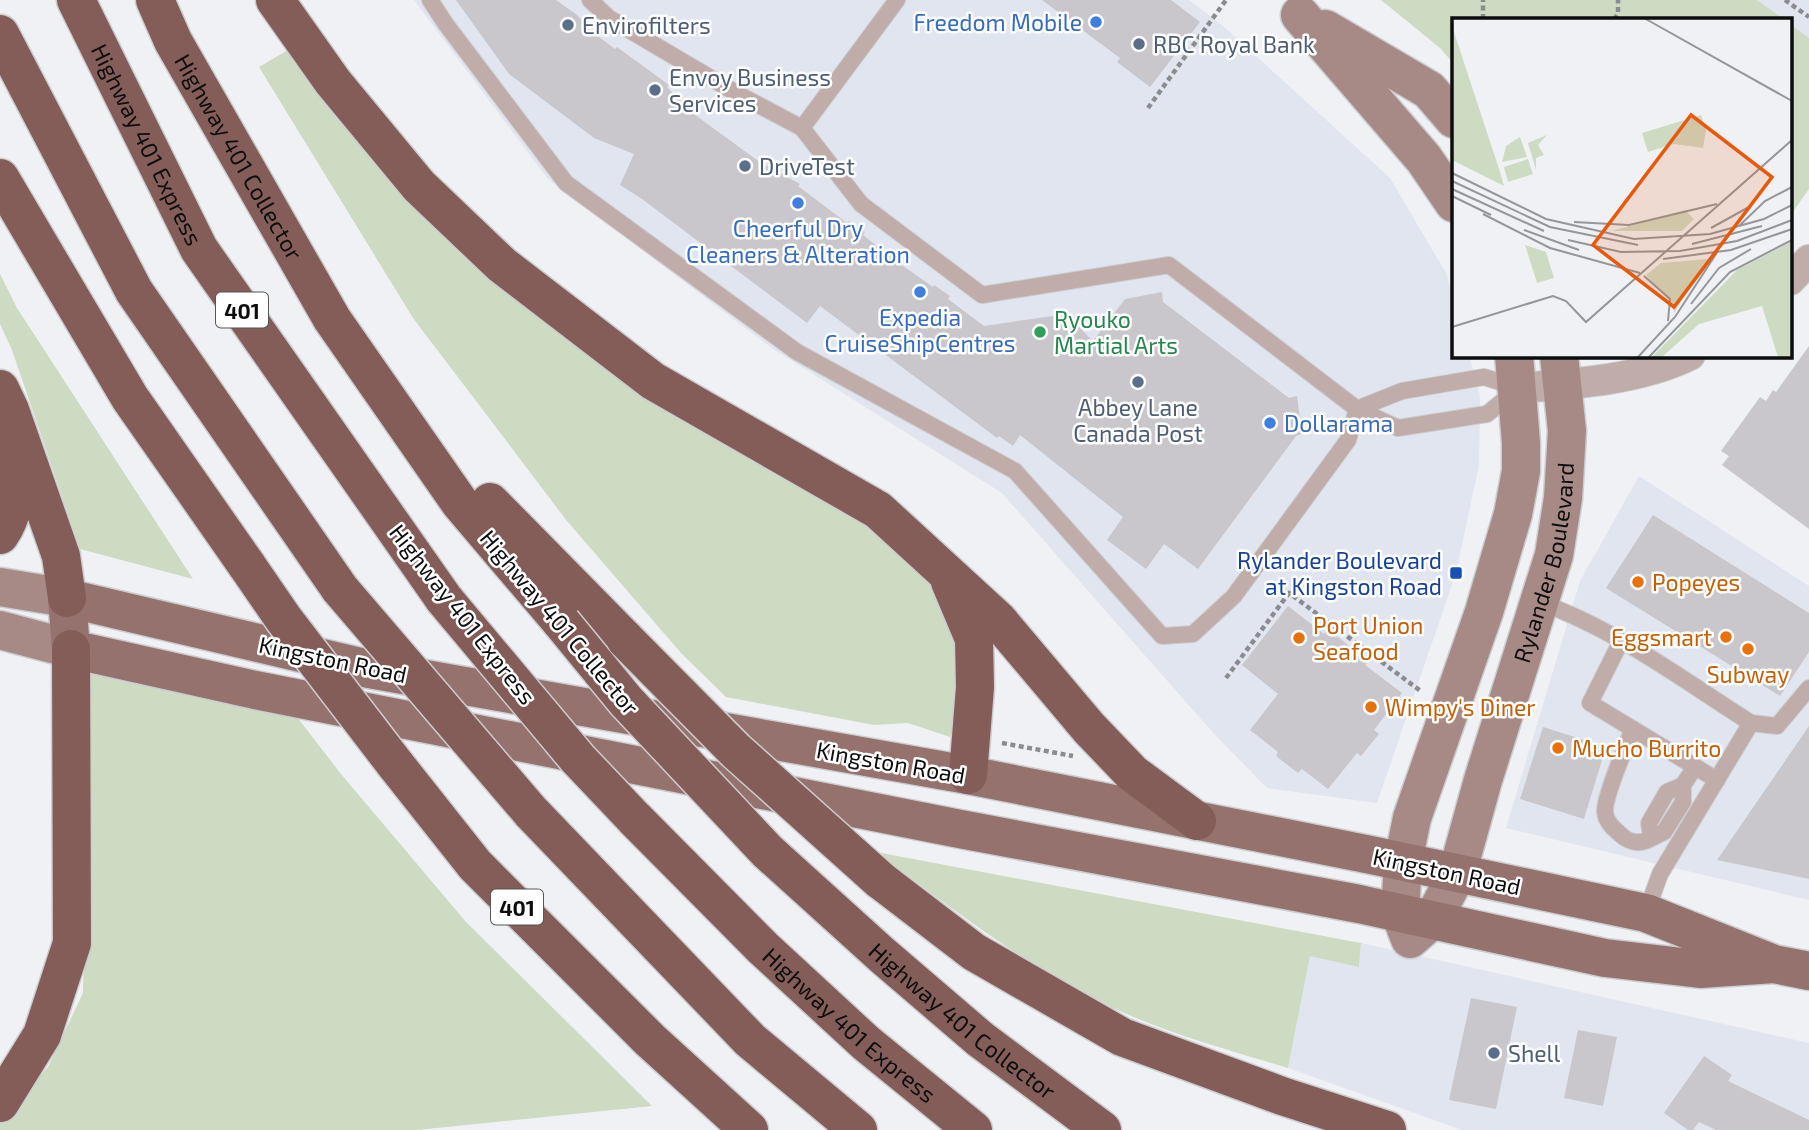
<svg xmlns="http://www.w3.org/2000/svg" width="1809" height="1130" font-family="'Exo 2',sans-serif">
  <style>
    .built { fill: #e1e5f0 }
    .green { fill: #cddbc3 }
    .building { fill: #c9c7cb }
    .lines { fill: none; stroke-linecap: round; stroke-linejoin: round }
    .lane-casing { stroke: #cccdd0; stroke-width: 18 }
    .street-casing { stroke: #cccdd0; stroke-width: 32 }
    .secondary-casing { stroke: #cccdd0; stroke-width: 41 }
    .primary-casing { stroke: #cccdd0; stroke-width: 41 }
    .highway-casing { stroke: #cccdd0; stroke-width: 41 }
    .path { stroke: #8b8c8f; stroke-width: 4.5; stroke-dasharray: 5 3.5; stroke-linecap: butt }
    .lane { stroke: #c0aca9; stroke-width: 16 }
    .street { stroke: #c0aca9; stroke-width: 30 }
    .secondary { stroke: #a78a86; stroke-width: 38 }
    .primary { stroke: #95726d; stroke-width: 38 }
    .highway { stroke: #855d58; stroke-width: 38 }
    .highway-bridge-casing { stroke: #cccdd0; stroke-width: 41; stroke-linecap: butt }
    .highway-bridge { stroke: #855d58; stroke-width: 38 }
    .shop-dot { fill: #3f7fe0; stroke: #fefffe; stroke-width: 2.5 }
    .service-dot { fill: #5c6f8a; stroke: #fefffe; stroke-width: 2.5 }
    .leisure-dot { fill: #2e9e5b; stroke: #fefffe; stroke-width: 2.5 }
    .transit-dot { fill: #1a4fb4; stroke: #fefffe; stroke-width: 2.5 }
    .food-dot { fill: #e8710a; stroke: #fefffe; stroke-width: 2.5 }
    .labels { text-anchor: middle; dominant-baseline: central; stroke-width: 5; stroke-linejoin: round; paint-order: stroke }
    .shield { fill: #fefffe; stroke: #555656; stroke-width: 2 }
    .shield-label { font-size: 21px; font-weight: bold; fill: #0c0d0e }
    .shop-label { font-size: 23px; fill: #366cbe; stroke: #fefffe }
    .service-label { font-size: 23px; fill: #4e5e75; stroke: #fefffe; text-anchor: start }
    .street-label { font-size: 23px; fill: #0c0d0e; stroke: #fefffe }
    .leisure-label { font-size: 23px; fill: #27864d; stroke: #fefffe; text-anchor: start }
    .transit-label { font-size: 23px; fill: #164399; stroke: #fefffe; text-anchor: end }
    .food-label { font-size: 23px; fill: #c56008; stroke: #fefffe; text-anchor: start }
    .inset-road { fill: none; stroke: #959699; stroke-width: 2 }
    .view { fill: #e8590c; fill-opacity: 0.15; stroke: #e8590c; stroke-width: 3.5 }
    .inset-edge { fill: none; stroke: #0c0d0e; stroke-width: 3.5 }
  </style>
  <rect width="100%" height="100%" fill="#f0f1f5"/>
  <g class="built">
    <polygon points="414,0 1189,0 1222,25 1390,178 1446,273 1454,300 1454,355 1469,355 1480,396 1479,465 1456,573 1377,803 1267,788 1215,735 1002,493 773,349 547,178"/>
    <polygon points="1757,0 1809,0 1809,38 1790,24 1790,19 1784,19"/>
    <polygon points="1639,476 1809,586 1809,900 1506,828 1580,581"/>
    <polygon points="1361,943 1809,1043 1809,1130 1462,1130 1288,1068 1310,955 1359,967"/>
  </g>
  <g class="green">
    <polygon points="1381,0 1757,0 1784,19 1454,19 1454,64 1440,48"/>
    <polygon points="1790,24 1809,38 1809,189 1790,216"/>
    <polygon points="288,50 424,209 606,370 776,475 865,522 928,574 953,609 964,675 950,737 908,723 874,725 726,697 681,653 567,521 413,318 259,67"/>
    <polygon points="0,274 17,308 193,579 80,549 12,350 0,324"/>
    <polygon points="91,674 297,717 341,774 466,922 652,1106 417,1130 0,1130 0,1117 9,1111 48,1067 83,993"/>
    <path d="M876 852 1361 943 1359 967 1310 956 1288 1068C1222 1048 1154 1030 1093 998 1015 958 946 904 876 852Z"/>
  </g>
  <g class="building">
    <polygon points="456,0 556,0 577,15 584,22 582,24 615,49 617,47 669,85 667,87 691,112 761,163 800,184 798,186 847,223 849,221 865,232 863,235 896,261 933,287 934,285 950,296 948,299 984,326 1066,314 1093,341 1125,299 1162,292 1163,302 1289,398 1297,396 1302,434 1296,436 1198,569 1164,544 1146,569 1107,540 1123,517 1020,435 1013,446 999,436 997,438 820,306 807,323 642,199 620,185 634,154 594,138 509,74"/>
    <polygon points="1042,0 1171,0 1200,22 1150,87 1117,62 1120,58"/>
    <polygon points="1809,346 1809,529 1722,465 1729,456 1721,451 1760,397 1766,401 1773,390 1776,392"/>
    <polygon points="1653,515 1809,613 1809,652 1780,696 1606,588"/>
    <polygon points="1288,606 1324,634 1328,629 1368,661 1365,665 1402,693 1374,730 1379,734 1361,756 1357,753 1328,789 1302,769 1298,773 1276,756 1278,752 1250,730 1278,694 1242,665"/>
    <polygon points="1809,726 1809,879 1717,860"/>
    <polygon points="1543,727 1606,747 1584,819 1520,799"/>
    <polygon points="1471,998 1517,1007 1496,1109 1449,1100"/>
    <polygon points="1578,1030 1617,1037 1603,1106 1564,1098"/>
    <polygon points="1704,1056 1732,1075 1728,1081 1809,1120 1809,1130 1716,1130 1699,1122 1693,1130 1688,1130 1664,1113"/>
  </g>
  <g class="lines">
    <g class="lane-casing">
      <g id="lane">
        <polyline points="430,0 445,23 566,183 797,352 1015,471 1162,636 1193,634 1234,596 1348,440 1357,409"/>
        <polyline points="590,0 609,18 736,93 802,128 861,204 982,295 1169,265 1357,409 1398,428 1487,414 1515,391"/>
        <polyline points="802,128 897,0"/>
        <polyline points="1357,409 1402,391 1484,377 1516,387"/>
        <path d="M1539 602C1616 629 1683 680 1751 723"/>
        <polyline points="1621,641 1590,703 1717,780"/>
        <path d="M1633 729C1626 746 1604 797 1605 812 1606 822 1613 828 1620 834 1625 839 1633 843 1640 842 1648 842 1656 835 1664 832L1683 802V785L1695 767"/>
        <polyline points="1651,836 1649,823 1667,792 1683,785"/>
        <polyline points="1646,913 1660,874 1751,723 1777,726 1809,688"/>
      </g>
    </g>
    <g class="street-casing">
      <g id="street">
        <polyline points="1790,280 1809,260"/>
        <path d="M1518 388C1573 384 1640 380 1690 355"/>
      </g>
    </g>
    <g class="secondary-casing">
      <g id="secondary">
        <polyline points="1300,15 1424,159 1454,203"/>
        <polyline points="1325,29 1429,90 1454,119"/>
        <path id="s1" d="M1514 355 1521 443V471L1513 514 1484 612 1412 818 1403 862 1400 913 1410 939 1433 919 1457 874 1483 780 1554 555 1563 498 1567 431 1559 355"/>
        <polyline points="0,587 67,598"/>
        <polyline points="0,630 71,649"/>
      </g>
    </g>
    <g class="primary-casing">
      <polyline id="primary" points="1774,964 1646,913 1371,855 968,775 369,669 67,598 71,649 255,690 960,829 1359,904 1605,958 1700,969 1774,964 1809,971"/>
    </g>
    <g class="highway-casing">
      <g id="highway">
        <path id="s2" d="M76 0 199 249 444 599"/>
        <path id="s3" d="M155 0 173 41 332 319 460 503 562 623"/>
        <polyline points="275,0 333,82 419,186 502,265 653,381 878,510 998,620 1089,728 1132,773 1197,821"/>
        <polyline points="0,34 134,291 340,589"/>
        <polyline points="0,178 130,398 248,567"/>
        <polyline points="0,389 10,410 61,556 67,598"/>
        <polyline points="490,502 626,640"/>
        <path d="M0 535C18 509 16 480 14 450"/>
        <polyline points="950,582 974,639 975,687 968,775"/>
        <polyline points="395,764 475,865 650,1040 749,1130"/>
        <polyline points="531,812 750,1040 858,1130"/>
        <path id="s4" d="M634 818 763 948 866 1043 973 1130"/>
        <path id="s5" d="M767 851 882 955 980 1039 1102 1130"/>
        <polyline points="880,880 974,952 1122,1037 1282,1096 1387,1130"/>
        <polyline points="0,1103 42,1035 72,943 71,649"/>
      </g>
    </g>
    <g class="path">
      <polyline points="1785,0 1809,17"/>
      <polyline points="1483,19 1483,0"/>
      <polyline points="1614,19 1618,14 1618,0"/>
      <polyline points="1148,108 1226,0"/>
      <polyline points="1226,678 1289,593 1422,692"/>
      <polyline points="1002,743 1073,756"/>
    </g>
    <use href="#lane" class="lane"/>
    <use href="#street" class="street"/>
    <use href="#secondary" class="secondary"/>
    <use href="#primary" class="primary"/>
    <use href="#highway" class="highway"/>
    <g class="highway-bridge-casing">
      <g id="highway-bridge">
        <polyline points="248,567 283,618 395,764"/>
        <polyline points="340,589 531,812"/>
        <polyline points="444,599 578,759 634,818"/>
        <polyline points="562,623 626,701 767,851"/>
        <polyline points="626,640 736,751 880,880"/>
      </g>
    </g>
    <use href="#highway-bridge" class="highway-bridge"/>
  </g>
  <g class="shop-dot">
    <circle cx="1096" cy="22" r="7"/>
    <circle cx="798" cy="203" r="7"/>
    <circle cx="920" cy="292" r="7"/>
    <circle cx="1270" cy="423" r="7"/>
  </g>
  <g class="service-dot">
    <circle cx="568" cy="25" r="7"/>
    <circle cx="1139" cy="44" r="7"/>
    <circle cx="655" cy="90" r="7"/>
    <circle cx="745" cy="166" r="7"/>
    <circle cx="1138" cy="382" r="7"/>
    <circle cx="1494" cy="1053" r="7"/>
  </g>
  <circle class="leisure-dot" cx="1040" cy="332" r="7"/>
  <rect class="transit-dot" x="1449" y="566" width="14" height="14" rx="3.5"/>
  <g class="food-dot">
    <circle cx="1638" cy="582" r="7"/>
    <circle cx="1726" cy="637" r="7"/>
    <circle cx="1299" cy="638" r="7"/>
    <circle cx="1748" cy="649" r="7"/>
    <circle cx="1371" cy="707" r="7"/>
    <circle cx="1558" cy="748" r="7"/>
  </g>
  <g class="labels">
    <g class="shield">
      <rect x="216" y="292.5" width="52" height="35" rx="5"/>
      <rect x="491" y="889.5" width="52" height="35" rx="5"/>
    </g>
    <g class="shield-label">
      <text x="242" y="310">401</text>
      <text x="517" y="907">401</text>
    </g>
    <g class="shop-label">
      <text x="1082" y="22" text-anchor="end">Freedom Mobile</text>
      <text x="798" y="228">Cheerful Dry<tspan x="798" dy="26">Cleaners &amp; Alteration</tspan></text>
      <text x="920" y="317">Expedia<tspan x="920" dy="26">CruiseShipCentres</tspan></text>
      <text x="1284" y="423" text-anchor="start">Dollarama</text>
    </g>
    <g class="service-label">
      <text x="582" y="25">Envirofilters</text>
      <text x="1153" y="44">RBC Royal Bank</text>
      <text x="669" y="77">Envoy Business<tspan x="669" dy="26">Services</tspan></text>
      <text x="759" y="166">DriveTest</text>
      <text x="1138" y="407" text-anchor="middle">Abbey Lane<tspan x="1138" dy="26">Canada Post</tspan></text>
      <text x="1508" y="1053">Shell</text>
    </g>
    <g class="street-label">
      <text stroke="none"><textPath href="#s2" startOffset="161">Highway 401 Express</textPath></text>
      <text stroke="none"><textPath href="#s3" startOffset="178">Highway 401 Collector</textPath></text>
      <text stroke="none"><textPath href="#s1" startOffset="1010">Rylander Boulevard</textPath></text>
      <text transform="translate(463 614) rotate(52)">Highway 401 Express</text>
      <text transform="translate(560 622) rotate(50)">Highway 401 Collector</text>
      <text transform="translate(333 659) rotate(12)">Kingston Road</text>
      <text transform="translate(891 762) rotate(10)">Kingston Road</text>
      <text transform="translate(1447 871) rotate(12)">Kingston Road</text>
      <text stroke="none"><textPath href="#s5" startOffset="259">Highway 401 Collector</textPath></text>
      <text stroke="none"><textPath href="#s4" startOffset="299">Highway 401 Express</textPath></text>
    </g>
    <g class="leisure-label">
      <text x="1054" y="319">Ryouko<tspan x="1054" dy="26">Martial Arts</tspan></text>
    </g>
    <g class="transit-label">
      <text x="1442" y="560">Rylander Boulevard<tspan x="1442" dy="26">at Kingston Road</tspan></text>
    </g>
    <g class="food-label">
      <text x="1652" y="582">Popeyes</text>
      <text x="1313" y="625">Port Union<tspan x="1313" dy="26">Seafood</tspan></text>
      <text x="1712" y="637" text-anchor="end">Eggsmart</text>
      <text x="1748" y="674" text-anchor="middle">Subway</text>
      <text x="1385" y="707">Wimpy's Diner</text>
      <text x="1572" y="748">Mucho Burrito</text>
    </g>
  </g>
  <g transform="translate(1452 18)">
    <rect width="340" height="340" fill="#f0f1f5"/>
    <path d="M0 8 49 157 52 168 0 142ZM249 97 254 112 251 130 222 126 196 134 190 115ZM95 117 86 127 92 137 84 140V152L76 125ZM68 119 75 139 50 144 54 128ZM76 141 81 156 56 164 52 149ZM233 192 242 201 230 213H160ZM339 224V339H326L310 288 247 306 210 339H200L285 252ZM73 227 94 234 102 260 85 265ZM256 241 222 295 221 287 194 257 209 245Z" fill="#cddbc3"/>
    <path class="inset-road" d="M192 0 340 83M0 155 94 201 182 221 258 216 312 201 340 187M0 163 98 209 186 227M0 171 92 213M0 178 39 197M31 196 98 230 188 255M122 204 177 207 265 186M287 208 313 183 340 169M259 210 297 189M72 212 127 232M116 222 169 234 228 233 285 223 340 202M240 226 310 208M211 241 279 232 340 211M192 258 218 281 216 303M239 286 267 250 299 231M0 309 101 278 114 283 134 304 340 122M186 339 223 299 266 233M197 339 278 254 340 222"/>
    <path class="view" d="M239 97 320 159 222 289 141 227Z"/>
    <rect width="340" height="340" class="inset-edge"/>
  </g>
</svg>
